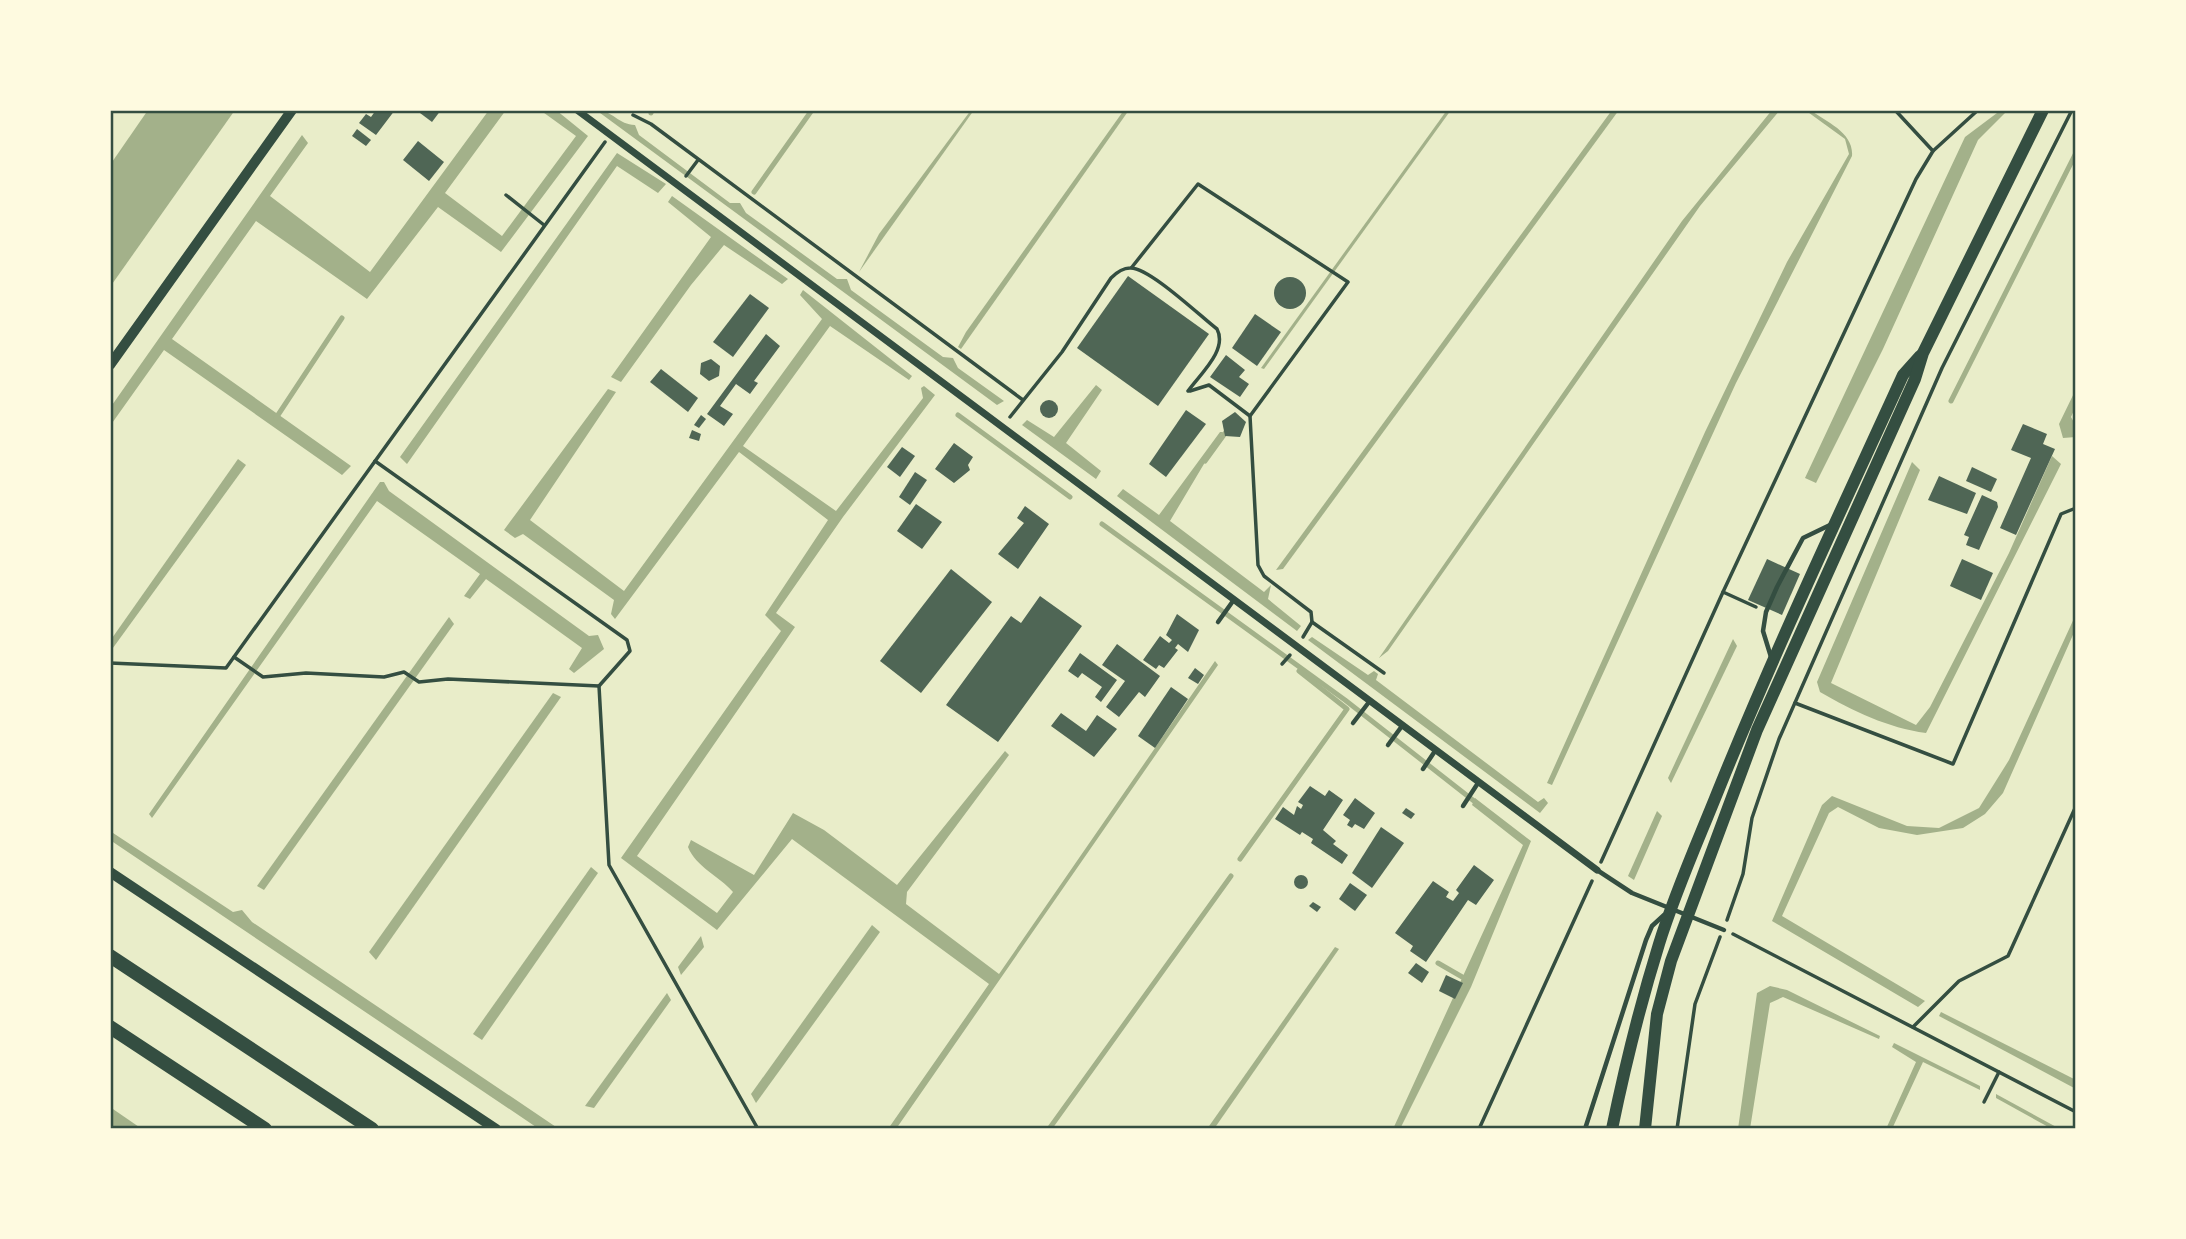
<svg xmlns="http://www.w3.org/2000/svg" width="2186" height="1239" font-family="Commissioner,sans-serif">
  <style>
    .water { fill: #a3b18a }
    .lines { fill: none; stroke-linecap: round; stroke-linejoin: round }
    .stream { stroke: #a3b18a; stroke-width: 5 }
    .building { fill: #4f6655 }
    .path { stroke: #344e41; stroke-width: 3.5 }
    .service { stroke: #344e41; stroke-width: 4.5 }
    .minor { stroke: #344e41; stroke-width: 7 }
    .tertiary { stroke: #344e41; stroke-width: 10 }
    .secondary { stroke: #344e41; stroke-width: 12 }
    .motorway { stroke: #344e41; stroke-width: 14 }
    .neatline { fill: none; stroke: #344e41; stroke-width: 2.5 }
  </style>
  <rect width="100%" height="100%" fill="#e9edc9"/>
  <g class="water">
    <polygon points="148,110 235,110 110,287 110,165"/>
    <polygon points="489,110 506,110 445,193 502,236 576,136 540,110 556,110 588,136 501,252 438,207 367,299 256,221 172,339 351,466 342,475 164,350 110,426 110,408 302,135 308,143 270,196 370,272"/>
    <path d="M596 110C612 110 619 125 635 125L639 135 730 203H740L746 213 837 279H847L851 290 943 357 953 358 958 368 1004 401 997 405Z"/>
    <polygon points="971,110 974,110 859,272 879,234"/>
    <polygon points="1124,110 1129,110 961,349 958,347 966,332"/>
    <polygon points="1447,110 1451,110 1264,369 1261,368"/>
    <polygon points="1612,110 1619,110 1283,569 1276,570"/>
    <polygon points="1772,110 1780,110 1700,206 1388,651 1379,658 1682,221"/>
    <path d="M1805 110H1810C1827 122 1854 133 1852 156L1736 383 1552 785 1547 783 1705 432 1787 262 1849 154 1845 139Z"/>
    <polygon points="2001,110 2008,110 1978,140 1883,349 1816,483 1805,478 1965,137"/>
    <polygon points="617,153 666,184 658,193 617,166 407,464 400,457"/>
    <polygon points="672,196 788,279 782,284 724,245 691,285 621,382 611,377 711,237 668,202"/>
    <path d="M803 290 912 376 909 380 830 326 743 446 836 511 923 398 921 388 924 386 935 395 843 517 776 613 795 627 637 856 717 913 733 892C719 876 696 867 688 847L691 840 754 875 793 813 824 830 897 885 1005 751 1009 755 907 892 906 904 999 974 1215 661 1218 665 896 1129H888L989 984 792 839 717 930 621 858 781 631 765 615 828 520 739 452 615 619 611 614 614 600 523 534 515 538 504 530 608 389 616 392 530 520 624 591 822 319 800 295Z"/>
    <polygon points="1096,385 1102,390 1066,443 1101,471 1096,479 1022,425 1027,420 1054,437"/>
    <polygon points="2076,389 2076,406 2071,417 2076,426 2076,437 2063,438 2059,424"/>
    <polygon points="1220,432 1223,432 1170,521 1264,592 1271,585 1268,599 1301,626 1297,631 1117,496 1123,489 1159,515"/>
    <path d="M2052 456 2061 464 1926 733C1888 728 1853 711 1820 692L1817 682 1912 462 1920 470 1831 683 1916 725 1930 707 2009 553Z"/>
    <polygon points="238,459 246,465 110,652 110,641"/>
    <polygon points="380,482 384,482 389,491 589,636 598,635 604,649 574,673 569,669 582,648 486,579 470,599 464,596 480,574 377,501 152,818 149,814"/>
    <polygon points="2076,614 2076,628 2003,793 1985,814 1963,828 1917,835 1879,828 1838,807 1829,813 1782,916 1925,1001 1918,1007 1772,921 1822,805 1832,796 1907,826 1939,828 1979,808 2009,760"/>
    <polygon points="449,617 454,624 264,890 257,886"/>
    <polygon points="1312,637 1368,675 1374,671 1378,674 1376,680 1538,802 1544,798 1548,803 1540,813 1308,640"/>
    <polygon points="1733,639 1737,646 1671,783 1668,778"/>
    <polygon points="553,693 561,697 376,960 369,952"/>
    <polygon points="1475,798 1531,841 1471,987 1400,1129 1393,1129 1523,845 1472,805"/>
    <polygon points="1657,811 1662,816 1634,880 1628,876"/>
    <polygon points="110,831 233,912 242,910 252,922 559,1129 539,1129 110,840"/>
    <polygon points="591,867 598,873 482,1040 473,1034"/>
    <polygon points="872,925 880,932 756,1103 751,1094"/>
    <polygon points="701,936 704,947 681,975 678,967"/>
    <polygon points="1335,947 1339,949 1214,1129 1207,1129"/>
    <polygon points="1770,986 1787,990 1880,1036 1879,1039 1783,997 1770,1003 1750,1129 1738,1129 1757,993"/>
    <polygon points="667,993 671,1000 594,1108 585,1106"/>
    <polygon points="1941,1012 2076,1080 2076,1089 1939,1016"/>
    <polygon points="1894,1043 1980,1086 1980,1090 1923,1062 1892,1129 1886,1129 1916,1062 1892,1047"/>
    <polygon points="1996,1094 2060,1129 2052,1129 1996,1098"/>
    <polygon points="110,1107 142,1129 110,1129"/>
  </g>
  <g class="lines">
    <g class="stream">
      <polyline points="651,113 652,110"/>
      <polyline points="754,192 812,110"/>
      <polyline points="1951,401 2076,153"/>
      <polyline points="958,415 1070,497"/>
      <polyline points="276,418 342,318"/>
      <polyline points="1205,461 1226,432"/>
      <polyline points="1102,524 1345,700 1474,801"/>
      <polyline points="1240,859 1347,709 1299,671"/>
      <polyline points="1438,963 1464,978"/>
      <polyline points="1049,1129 1231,876"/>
    </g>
  </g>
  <g class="building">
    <polygon points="376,110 395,110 376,135 359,123 366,114 371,117"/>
    <polygon points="416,110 441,110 432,122"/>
    <polygon points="357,129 371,140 366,146 352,136"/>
    <polygon points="418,141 444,162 429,181 403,160"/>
    <polygon points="1128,276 1209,334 1158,406 1077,348"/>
    <circle cx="1290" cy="293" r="16"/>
    <polygon points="750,294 769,308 733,357 713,342"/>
    <polygon points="1255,314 1281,332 1257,366 1232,348"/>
    <polygon points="766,334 780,346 754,381 758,383 750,394 736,384 720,406 733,414 724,426 707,414"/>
    <polygon points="1226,355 1245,370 1239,377 1249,384 1240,397 1210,377"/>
    <polygon points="711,359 720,366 719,376 709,381 700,374 701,363"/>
    <polygon points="661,369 698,398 688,412 650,382"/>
    <circle cx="1049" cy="409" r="9"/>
    <polygon points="1186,410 1206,424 1166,477 1149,464"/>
    <polygon points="1235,412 1246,422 1240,437 1225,436 1222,421"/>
    <polygon points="701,415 706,419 699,428 694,425"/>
    <polygon points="2023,424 2047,434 2043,444 2055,449 2016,535 2000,528 2031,458 2011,450"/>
    <polygon points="692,430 701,434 699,441 689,438"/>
    <polygon points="954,443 973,457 968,465 970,470 954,483 935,469"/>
    <polygon points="902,447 915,456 900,477 887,467"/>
    <polygon points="1972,467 1997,479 1991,492 1966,481"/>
    <polygon points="915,472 927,480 910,505 899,497"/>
    <polygon points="1939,476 1976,493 1967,514 1928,500"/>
    <polygon points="1982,495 1997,502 1998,507 1979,550 1966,545 1969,537 1964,535"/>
    <polygon points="916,504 942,522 922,549 897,531"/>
    <polygon points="1025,506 1049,524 1018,569 998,554 1024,523 1017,518"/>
    <polygon points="1767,559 1800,574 1782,615 1748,600"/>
    <polygon points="1962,559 1993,573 1981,600 1950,586"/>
    <polygon points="951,569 992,602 921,693 880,661"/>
    <polygon points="1040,596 1082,626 998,742 946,705 1011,616 1021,623"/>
    <polygon points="1177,614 1199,630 1188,652 1178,644 1175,648 1178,650 1164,668 1159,665 1156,669 1143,660 1160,636 1169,643 1172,640 1166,635"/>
    <polygon points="1117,644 1160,676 1145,697 1139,692 1119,717 1106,707 1125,681 1102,665"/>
    <polygon points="1080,653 1117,680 1101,702 1095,697 1102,687 1082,673 1078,678 1068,671"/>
    <polygon points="1195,668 1204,675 1198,684 1188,678"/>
    <polygon points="1171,687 1188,699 1155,748 1138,736"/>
    <polygon points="1061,713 1086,731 1097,715 1117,729 1094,757 1051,726"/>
    <polygon points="1310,786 1325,796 1329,790 1343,800 1323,830 1336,841 1333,844 1348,855 1342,864 1311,843 1313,839 1302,832 1300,835 1275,819 1283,807 1294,815 1297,806 1301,809 1303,805 1298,802"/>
    <polygon points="1355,798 1375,813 1364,829 1355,824 1352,828 1347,825 1350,820 1343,815"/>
    <polygon points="1406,808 1415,814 1411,819 1402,813"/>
    <polygon points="1381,827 1404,843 1372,888 1352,873"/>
    <polygon points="1474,865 1494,880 1476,905 1468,900 1426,962 1410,951 1413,946 1395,933 1433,881 1449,892 1446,897 1453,901 1459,893 1456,890"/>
    <circle cx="1301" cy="882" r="7"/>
    <polygon points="1350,883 1367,895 1355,911 1339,899"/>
    <polygon points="1313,902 1321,907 1317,912 1309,906"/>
    <polygon points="1416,963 1429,972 1422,983 1408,973"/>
    <polygon points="1446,975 1463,983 1455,999 1439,991"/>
  </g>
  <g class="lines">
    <g class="path">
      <polyline points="1895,110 1933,151"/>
      <polyline points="633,115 651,124 1023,400"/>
      <polyline points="686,176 698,160"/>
      <polyline points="506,195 544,225"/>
      <polyline points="1132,267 1198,184 1348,282 1250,416 1258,565 1264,576 1311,612 1312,622"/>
      <polyline points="1190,391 1209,385 1250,416"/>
      <path d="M1010 417 1062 352 1111 278C1116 273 1122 268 1130 268 1149 267 1200 316 1217 329 1228 350 1200 374 1188 391"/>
      <polyline points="375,461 627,640 630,651 599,686 609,865 758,1129"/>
      <polyline points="1723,592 1756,607"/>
      <polyline points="1303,637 1312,622 1384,673"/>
      <polyline points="234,657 263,677 306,673 384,677 404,672 419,682 448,679 599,686"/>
      <polyline points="110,663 226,668 605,142"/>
      <polyline points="1282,664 1290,655"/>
      <polyline points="1795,703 1953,764 2061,514 2076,508"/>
      <polyline points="1601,862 1723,592 1916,179 1933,151 1978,110"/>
      <polyline points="1727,920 1743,874 1752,818 1779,739 1942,368 2072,110"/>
      <polyline points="1733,934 2076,1112"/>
      <polyline points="1913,1027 1959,981 2008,956 2076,806"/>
      <polyline points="1984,1102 1999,1072"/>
      <polyline points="1479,1129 1592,881"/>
      <polyline points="1677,1129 1695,1004 1720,937"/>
    </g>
    <g class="service">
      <polyline points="1218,622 1233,601"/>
      <polyline points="1771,657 1763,631 1766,612 1777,587 1803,538 1830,525"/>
      <polyline points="1353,723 1369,702"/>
      <polyline points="1388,745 1402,726"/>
      <polyline points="1423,769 1435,751"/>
      <polyline points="1463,806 1478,783"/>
      <polyline points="1597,870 1632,893 1724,930"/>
      <polyline points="1585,1129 1646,940 1652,926 1664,915"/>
    </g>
    <polyline class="minor" points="577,110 1597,870"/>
    <g class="tertiary">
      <polyline points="110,365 292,110"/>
      <polyline points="110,872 496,1129"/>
    </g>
    <g class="secondary">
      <path d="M1612 1129C1625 1066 1640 1005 1659 944 1675 892 1698 841 1718 791 1775 650 1840 513 1903 375L1920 356"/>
      <polyline points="1645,1129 1657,1014 1671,961 1757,730 1915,379 1923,353 2043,110"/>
    </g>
    <g class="motorway">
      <polyline points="110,956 372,1129"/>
      <polyline points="110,1027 265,1129"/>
    </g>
  </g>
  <rect width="2186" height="1239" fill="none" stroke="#fefae0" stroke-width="224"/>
  <rect x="112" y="112" width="1962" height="1015" class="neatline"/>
</svg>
